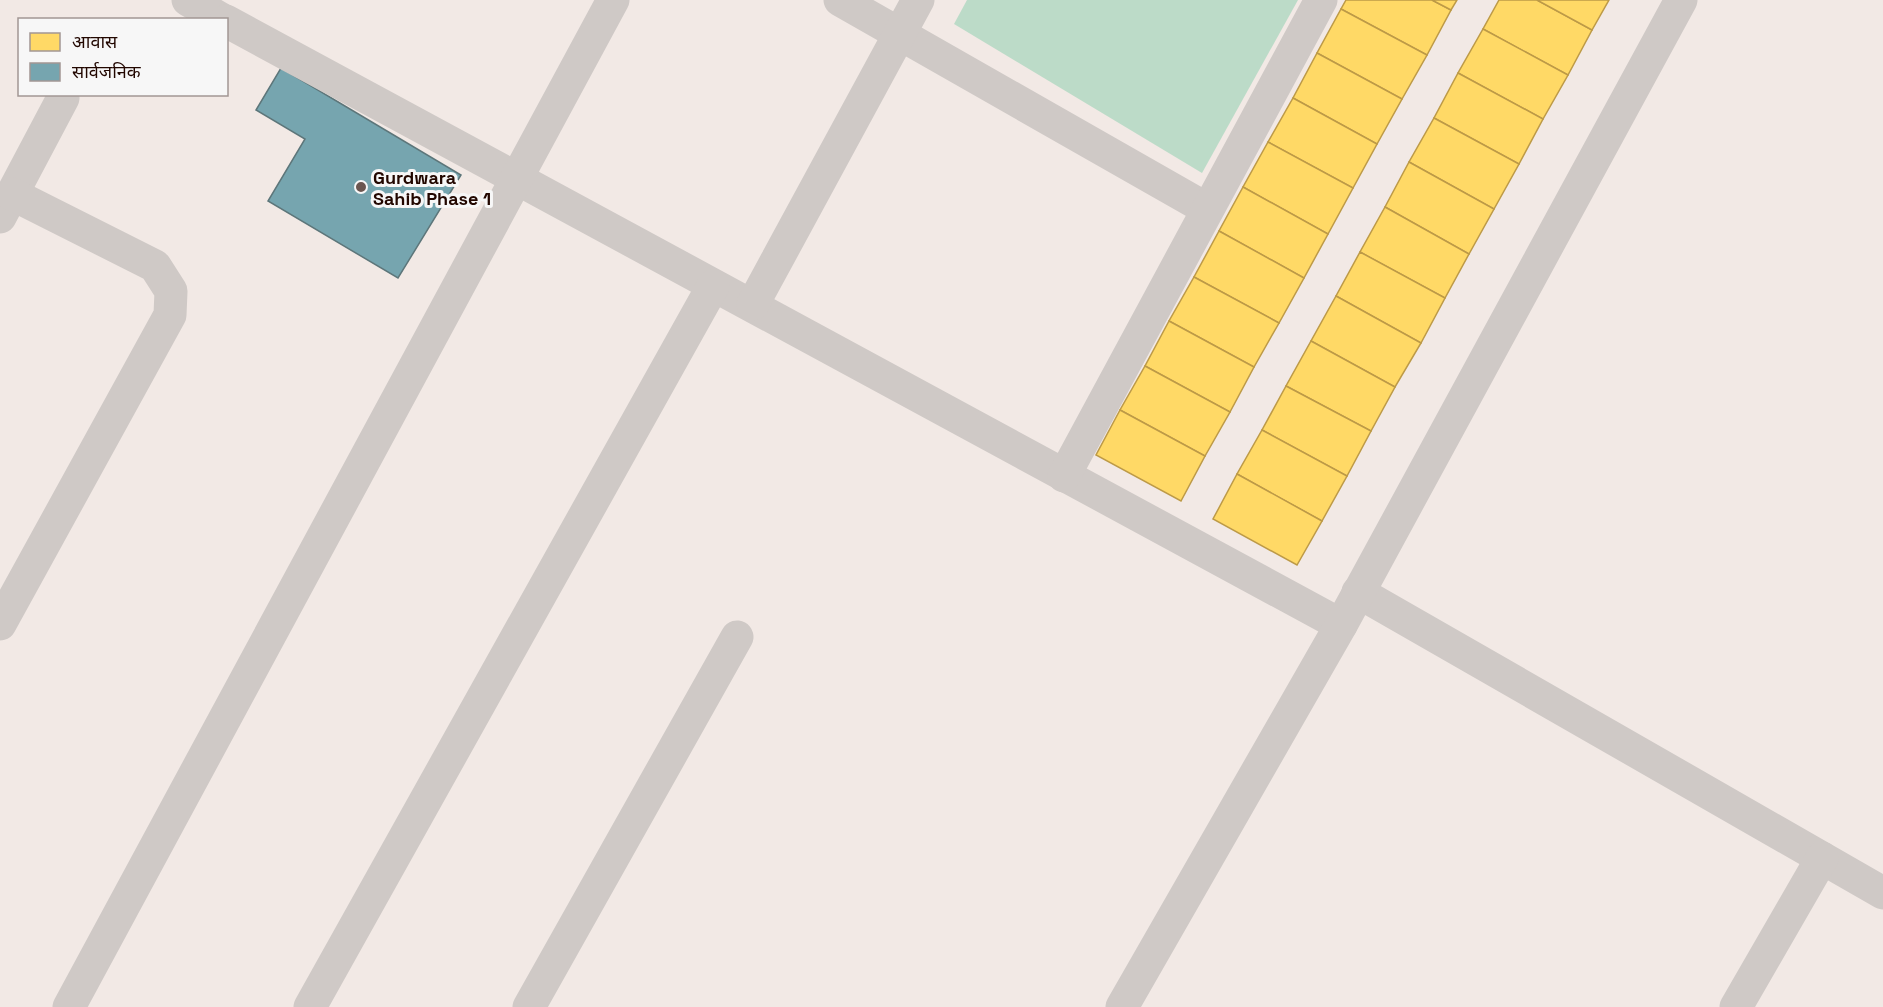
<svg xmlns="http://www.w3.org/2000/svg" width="1883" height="1007" font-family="'Space Grotesk','Noto Sans Devanagari',sans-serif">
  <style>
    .green { fill: #bcdbc8 }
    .homes { fill: #ffd966; stroke: #bd9a47; stroke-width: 1.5 }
    .public { fill: #76a5af; stroke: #5d767a; stroke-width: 1.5 }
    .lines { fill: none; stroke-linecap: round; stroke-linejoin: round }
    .minor { stroke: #cfc9c6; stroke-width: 33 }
    .poi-dot { fill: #6b5650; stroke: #f7f7f7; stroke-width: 2 }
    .labels { text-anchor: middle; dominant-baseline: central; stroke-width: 6; stroke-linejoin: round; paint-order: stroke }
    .poi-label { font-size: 18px; font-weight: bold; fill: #220700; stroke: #f7f7f7; text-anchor: start }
  </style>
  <rect width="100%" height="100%" fill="#f2e9e5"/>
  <polygon class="green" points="967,0 1298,0 1202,173 954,24"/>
  <g class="homes">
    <polygon points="1346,0 1432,0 1451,10 1427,55 1341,9"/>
    <polygon points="1432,0 1457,0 1451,10"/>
    <polygon points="1499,0 1537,0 1592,30 1568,75 1483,29"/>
    <polygon points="1537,0 1609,0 1592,30"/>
    <polygon points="1341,9 1427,55 1402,99 1317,53"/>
    <polygon points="1483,29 1568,75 1543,119 1458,73"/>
    <polygon points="1317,53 1402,99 1377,144 1293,98"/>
    <polygon points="1458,73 1543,119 1519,164 1434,118"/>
    <polygon points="1293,98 1377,144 1353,188 1268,142"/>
    <polygon points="1434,118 1519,164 1494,209 1409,162"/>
    <polygon points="1268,142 1353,188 1328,234 1243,187"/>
    <polygon points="1409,162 1494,209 1469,254 1385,207"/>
    <polygon points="1243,187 1328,234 1304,278 1219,231"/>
    <polygon points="1385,207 1469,254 1445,298 1360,252"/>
    <polygon points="1219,231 1304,278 1279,323 1194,277"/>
    <polygon points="1360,252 1445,298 1421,343 1336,296"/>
    <polygon points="1194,277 1279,323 1254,367 1169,321"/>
    <polygon points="1336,296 1421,343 1395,387 1311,341"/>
    <polygon points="1169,321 1254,367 1230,412 1145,366"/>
    <polygon points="1311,341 1395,387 1371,431 1286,386"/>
    <polygon points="1145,366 1230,412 1205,456 1120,410"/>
    <polygon points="1286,386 1371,431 1347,476 1262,430"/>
    <polygon points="1120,410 1205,456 1181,501 1096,455"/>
    <polygon points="1262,430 1347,476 1322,521 1237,474"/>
    <polygon points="1237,474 1322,521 1297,565 1213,519"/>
  </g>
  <polygon class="public" points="281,68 461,175 398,278 268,201 305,139 256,110"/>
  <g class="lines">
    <g class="minor">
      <polyline points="188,0 223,20"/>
      <polyline points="840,0 1207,209"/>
      <polyline points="226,21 1341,625"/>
      <polyline points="0,217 63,98"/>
      <polyline points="753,304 918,0"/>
      <polyline points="1064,476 1321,0"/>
      <polyline points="1358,592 1883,893"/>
      <polyline points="0,624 170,315 171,291 155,266 12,194"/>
      <polyline points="69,1007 613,0"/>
      <polyline points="310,1007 713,286"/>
      <polyline points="529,1007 737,637"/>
      <polyline points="1122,1007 1341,625 1681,0"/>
      <polyline points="1736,1007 1822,858"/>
    </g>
  </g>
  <circle class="poi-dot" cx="361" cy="187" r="6"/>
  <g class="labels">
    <g class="poi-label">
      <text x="373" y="177">Gurdwara<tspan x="373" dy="21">Sahib Phase 1</tspan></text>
    </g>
  </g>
  <rect x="18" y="18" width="210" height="78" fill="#f7f7f7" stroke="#a29794" stroke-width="1.5"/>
  <rect x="30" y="33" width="30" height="18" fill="#ffd966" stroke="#a29794" stroke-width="1.5"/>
  <text x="72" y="48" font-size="18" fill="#220700">आवास</text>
  <rect x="30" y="63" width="30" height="18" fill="#76a5af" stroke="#a29794" stroke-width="1.5"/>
  <text x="72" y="78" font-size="18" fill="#220700">सार्वजनिक</text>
</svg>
